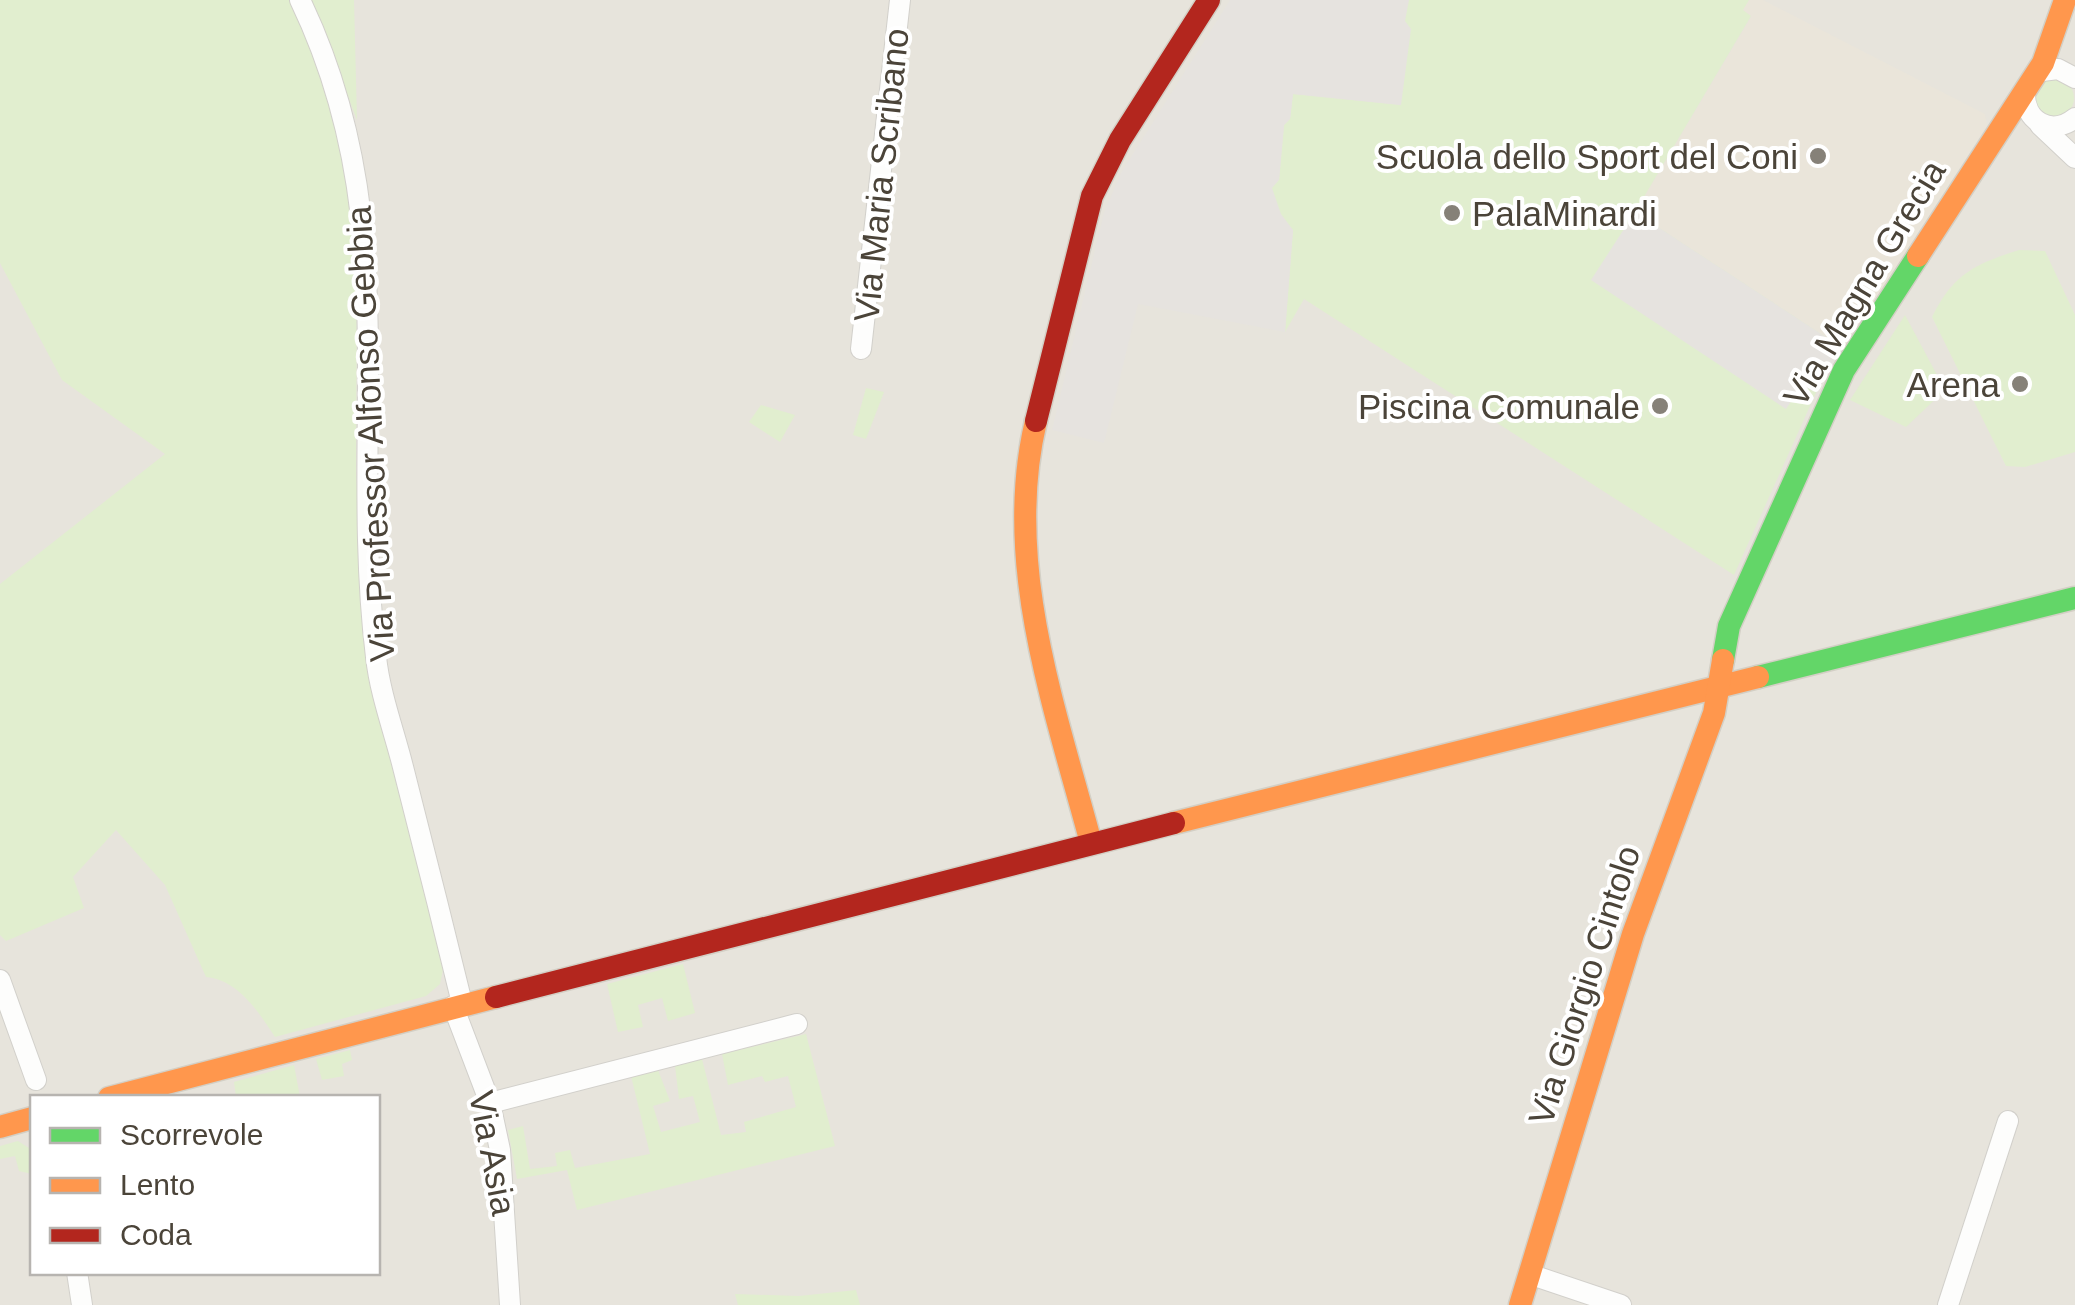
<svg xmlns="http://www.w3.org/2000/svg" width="2075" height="1305" font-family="Helvetica,sans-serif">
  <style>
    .residential { fill: #e7e4dc; fill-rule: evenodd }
    .education { fill: #eae5da }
    .green { fill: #e1eecf }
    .parking { fill: #e6e3df }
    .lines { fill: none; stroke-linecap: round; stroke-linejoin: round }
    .street-casing { stroke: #d2d0cb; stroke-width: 22 }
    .fast-casing { stroke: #d3cfc5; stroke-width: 25 }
    .slow-casing { stroke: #d3cfc5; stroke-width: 25 }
    .jam-casing { stroke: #d3cfc5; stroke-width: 25 }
    .street { stroke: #fdfdfc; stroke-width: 20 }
    .fast { stroke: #63d668; stroke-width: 22 }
    .slow { stroke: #ff974d; stroke-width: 22 }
    .jam { stroke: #b3261e; stroke-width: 22 }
    .poi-dot { fill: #868178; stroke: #fff; stroke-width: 4 }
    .labels { text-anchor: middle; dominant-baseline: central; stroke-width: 8; stroke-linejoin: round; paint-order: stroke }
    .poi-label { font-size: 35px; fill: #4b4439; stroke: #fff; text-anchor: end }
    .street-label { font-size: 35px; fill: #4b4439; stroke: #fff }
  </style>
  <rect width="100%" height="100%" fill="#f4f2ee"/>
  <path class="residential" d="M0 0H2075V1305H0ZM32 1098H378V1272H32Z"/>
  <polygon class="education" points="1749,0 1763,0 1985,114 1987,125 1844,349 1635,212 1751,17 1742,10"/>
  <g class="green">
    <path d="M0 0H292L314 49 341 146 357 249 356 471 366 654 443 970 440 984 426 996 275 1037C258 1011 238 980 206 977L165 885 116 830 73 877 84 908 6 941 0 935V584L165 454 62 380 0 263Z"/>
    <polygon points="310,0 354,0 357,120 314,7"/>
    <polygon points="1268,0 1749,0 1743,10 1751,16 1635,212 1844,349 1819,386 1734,575 1304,299 1285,332 1293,230 1190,179 1279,180 1284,125 1290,119 1293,94 1401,105"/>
    <circle cx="2055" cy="98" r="19"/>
    <path d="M2019 250 2045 251 2075 315V452L2025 467 2006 466 1932 317C1953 274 1975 264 2019 250Z"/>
    <polygon points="1905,315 1945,390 1906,427 1850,400"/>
    <polygon points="866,388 884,392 866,439 853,435"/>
    <polygon points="761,405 795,415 780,442 749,422"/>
    <polygon points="683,964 695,1013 668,1021 662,998 638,1005 643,1027 618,1032 607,984"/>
    <polygon points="806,1034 835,1146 577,1210 567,1170 517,1179 508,1130 523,1126 530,1169 557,1166 555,1153 570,1150 575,1168 650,1154 631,1076 658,1070 670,1101 653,1106 661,1132 700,1122 693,1096 679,1099 675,1066 702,1059 721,1135 746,1132 744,1122 796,1107 788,1076 765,1082 762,1076 728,1085 722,1054"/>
    <polygon points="350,1050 352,1060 342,1064 344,1076 322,1080 316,1059"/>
    <polygon points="294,1065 300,1097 236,1097 234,1082"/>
    <polygon points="18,1141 32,1150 32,1174 19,1171 15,1156 0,1159 0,1146"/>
    <polygon points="856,1290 860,1305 738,1305 735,1294 799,1296"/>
  </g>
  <g class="parking">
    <polygon points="1230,0 1409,0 1405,21 1411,29 1401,105 1293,94 1290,119 1284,125 1279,180 1272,188 1281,214 1293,230 1285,332 1138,304 1104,443 1052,430 1104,213 1121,173"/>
    <polygon points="1635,212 1844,349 1819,386 1813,391 1802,385 1786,409 1591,280"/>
  </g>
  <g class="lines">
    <g class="street-casing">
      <g id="street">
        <path d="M300 0C407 222 348 425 376 657 380 694 394 731 403 767 423 846 443 924 462 1003"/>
        <polyline points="2042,71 2058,69 2075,78"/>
        <path d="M2025 91C2023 121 2051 137 2075 118"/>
        <polyline points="2040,125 2075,158"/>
        <polyline points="861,349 900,0"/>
        <polyline points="0,980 36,1080"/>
        <polyline points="453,1006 490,1103 500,1150 510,1305"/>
        <polyline points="490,1103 797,1024"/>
        <polyline points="77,1272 82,1305"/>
        <polyline points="1529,1274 1621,1305"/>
        <polyline points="1948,1305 2008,1121"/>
      </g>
    </g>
    <g class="fast-casing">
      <g id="fast">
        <polyline points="1723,660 1729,626 1844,370 1918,256"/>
        <polyline points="1758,677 2075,598"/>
      </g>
    </g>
    <g class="slow-casing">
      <g id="slow">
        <polyline points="1918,256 2043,63 2065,0"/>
        <path d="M1036 421C1002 562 1055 708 1091 843"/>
        <polyline points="1174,823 1758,677"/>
        <polyline points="109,1098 496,997"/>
        <polyline points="0,1127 32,1118"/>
        <polyline points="1520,1305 1633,934 1714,713 1723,660"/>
      </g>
    </g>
    <g class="jam-casing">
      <g id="jam">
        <polyline points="1036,421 1092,196 1120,140 1209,0"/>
        <polyline points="496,997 1174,823"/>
      </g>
    </g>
    <use href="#street" class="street"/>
    <use href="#fast" class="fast"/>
    <use href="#slow" class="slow"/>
    <use href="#jam" class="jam"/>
  </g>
  <g class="poi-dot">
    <circle cx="1818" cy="156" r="10"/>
    <circle cx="1452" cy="213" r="10"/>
    <circle cx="2020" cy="384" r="10"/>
    <circle cx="1660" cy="406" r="10"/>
  </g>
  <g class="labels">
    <g class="poi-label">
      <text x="1798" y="156">Scuola dello Sport del Coni</text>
      <text x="1472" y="213" text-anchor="start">PalaMinardi</text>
      <text x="2000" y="384">Arena</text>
      <text x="1640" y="406">Piscina Comunale</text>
    </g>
    <g class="street-label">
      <text transform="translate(881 175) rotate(-84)">Via Maria Scribano</text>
      <text transform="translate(1864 283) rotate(-59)">Via Magna Grecia</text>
      <text transform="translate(370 434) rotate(-93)">Via Professor Alfonso Gebbia</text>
      <text transform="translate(1584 985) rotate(-72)">Via Giorgio Cintolo</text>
      <text transform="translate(493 1153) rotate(79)">Via Asia</text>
    </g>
  </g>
  <rect x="30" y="1095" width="350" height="180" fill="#ffffff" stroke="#b7b4b0" stroke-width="2.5"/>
  <rect x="50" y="1128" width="50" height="15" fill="#63d668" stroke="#b7b4b0" stroke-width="2.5"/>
  <text x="120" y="1145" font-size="30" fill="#4b4439">Scorrevole</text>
  <rect x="50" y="1178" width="50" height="15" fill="#ff974d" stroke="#b7b4b0" stroke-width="2.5"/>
  <text x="120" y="1195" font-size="30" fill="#4b4439">Lento</text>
  <rect x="50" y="1228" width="50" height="15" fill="#b3261e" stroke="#b7b4b0" stroke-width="2.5"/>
  <text x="120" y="1245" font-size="30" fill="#4b4439">Coda</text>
</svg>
